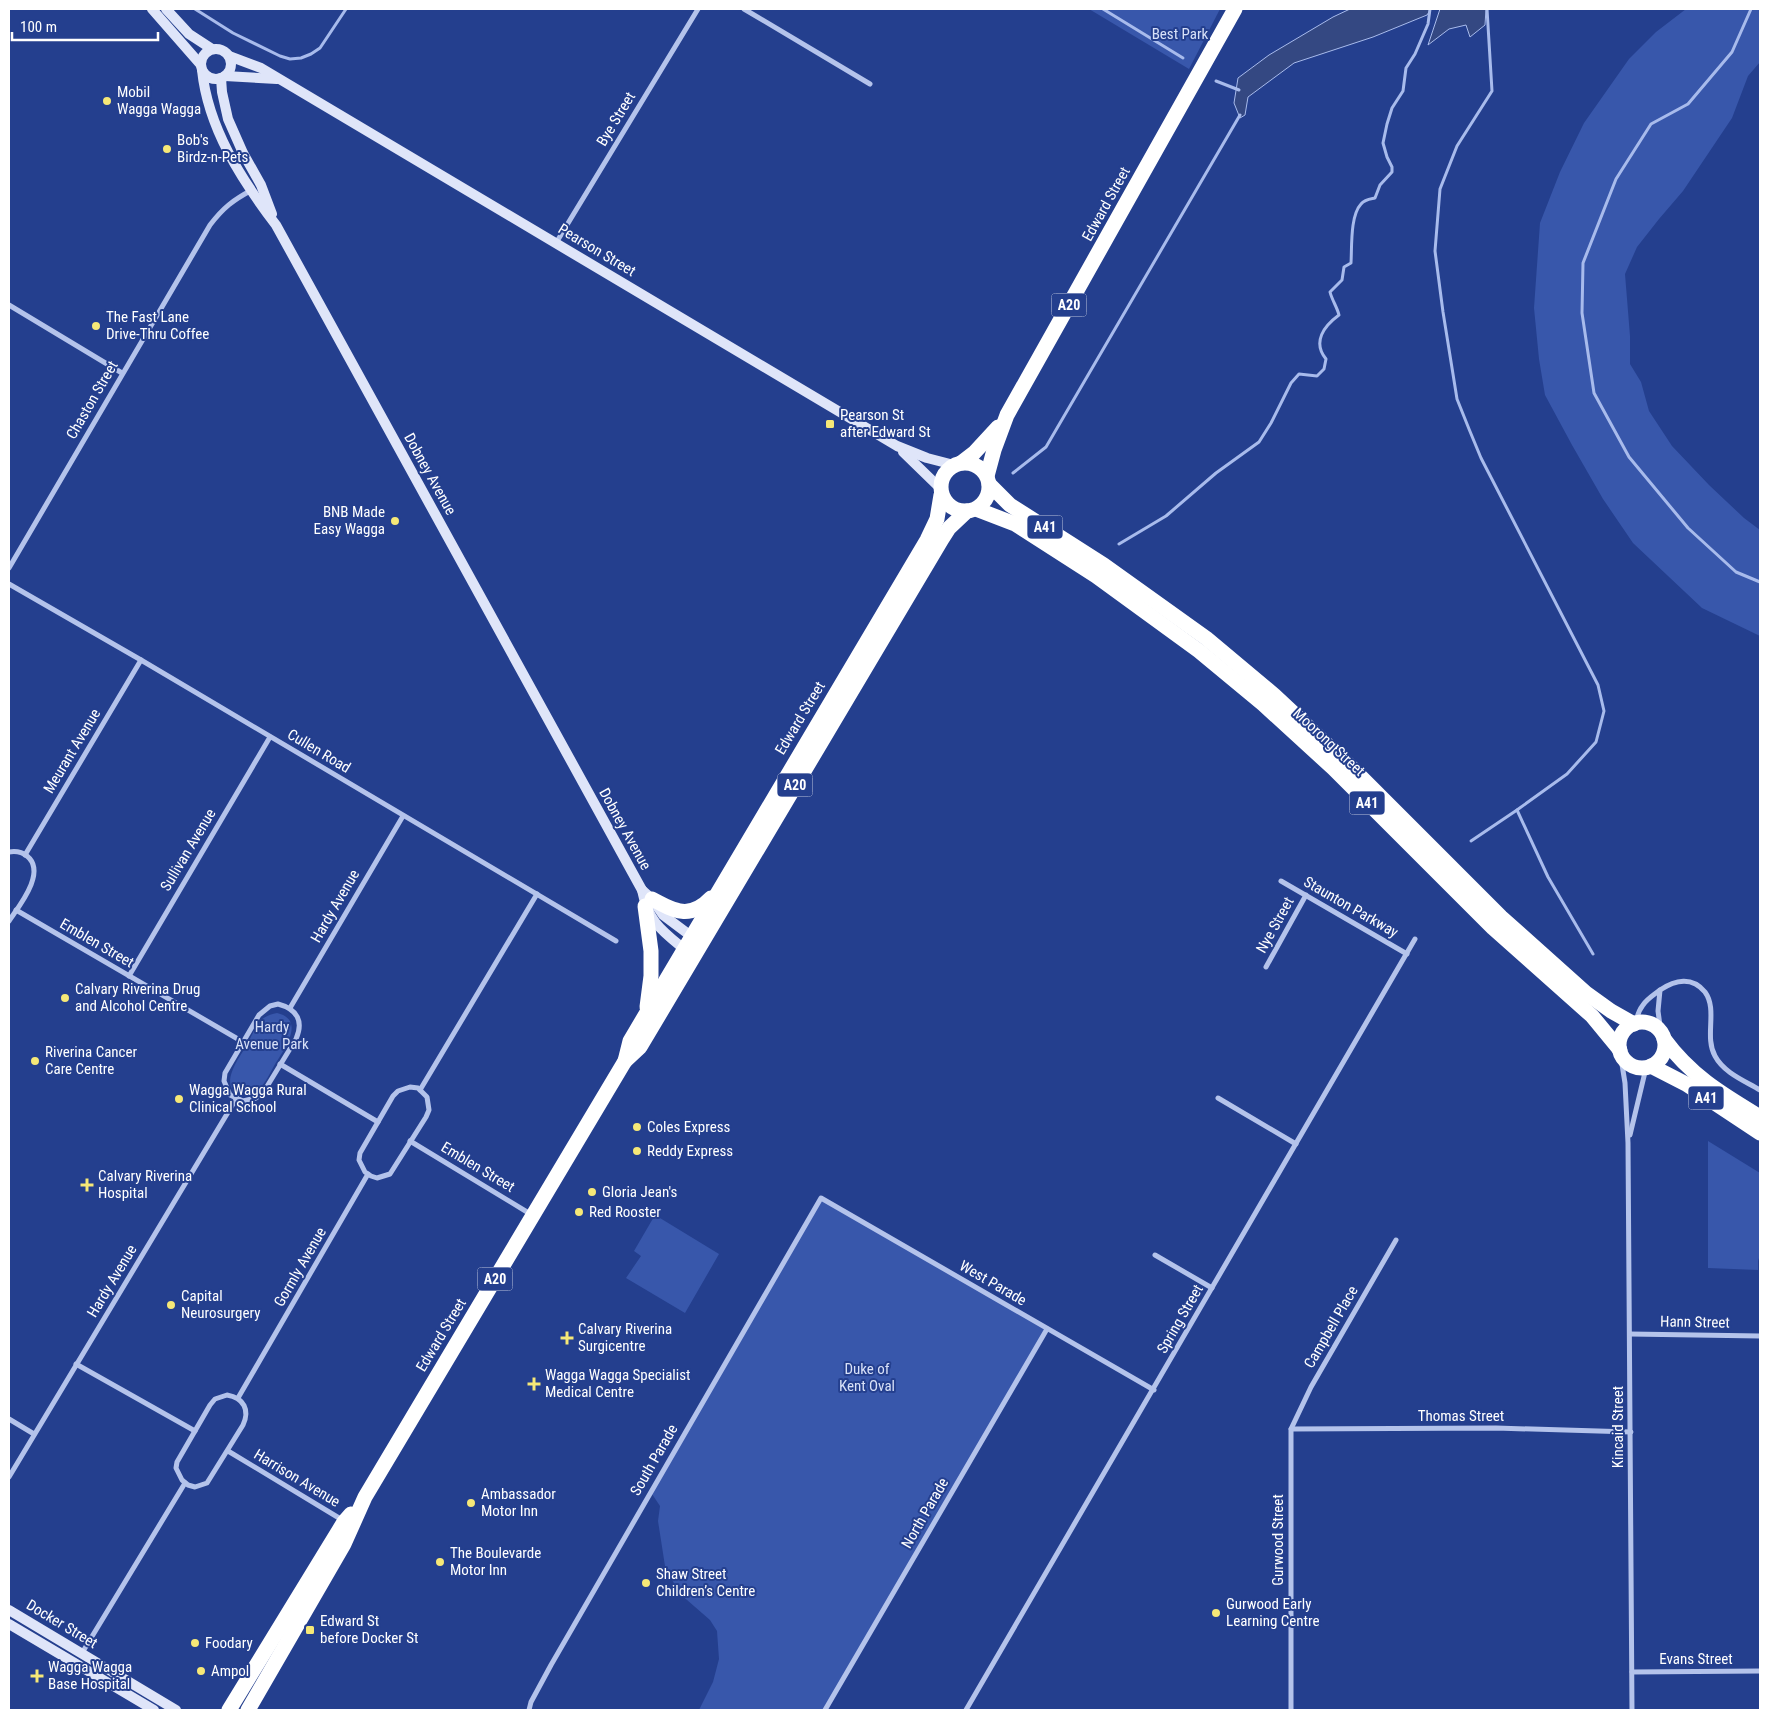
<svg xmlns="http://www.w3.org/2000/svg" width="1769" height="1719" font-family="'Roboto Condensed',sans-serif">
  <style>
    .green { fill: #3857ab }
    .water { fill: #344882; stroke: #a8bbec }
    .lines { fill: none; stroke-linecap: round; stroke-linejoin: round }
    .stream { stroke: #a8bbec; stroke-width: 3 }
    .street { stroke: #b4c3eb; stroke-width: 5 }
    .secondary { stroke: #dfe5f9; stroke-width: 10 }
    .highway { stroke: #fff; stroke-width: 15 }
    .poi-dot { fill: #f6e877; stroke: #243f8e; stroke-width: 2 }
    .labels { text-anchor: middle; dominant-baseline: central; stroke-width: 4; stroke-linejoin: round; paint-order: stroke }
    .shield { fill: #243f8e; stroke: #bdc5dd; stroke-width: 1 }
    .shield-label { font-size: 14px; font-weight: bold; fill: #fff }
    .park-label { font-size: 15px; fill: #d8e1f8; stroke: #243f8e }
    .poi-label { font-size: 15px; fill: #fff; stroke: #243f8e; text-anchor: start }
    .street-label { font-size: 15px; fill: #fff; stroke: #243f8e }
  </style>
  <rect width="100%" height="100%" fill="#243f8e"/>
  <g class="green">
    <polygon points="1089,9 1220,9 1189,69"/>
    <polygon points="1686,9 1760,9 1760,62 1748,76 1732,118 1683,191 1659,219 1637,247 1625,274 1630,336 1630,364 1641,382 1649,411 1672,446 1709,485 1744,518 1760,530 1760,636 1702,608 1633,543 1603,499 1572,445 1545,395 1539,359 1534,308 1540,223 1560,172 1584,123 1629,59 1656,32"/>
    <path d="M277 1013C307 1020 283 1051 274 1066 270 1073 266 1082 260 1088 254 1093 247 1097 239 1094 218 1086 240 1056 247 1045 251 1037 255 1028 260 1021 264 1017 271 1014 277 1013Z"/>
    <polygon points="1708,1141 1760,1173 1760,1255 1758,1261 1758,1270 1708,1268"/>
    <polygon points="821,1198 1047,1329 825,1710 699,1710 713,1682 719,1659 717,1631 710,1620 679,1593 665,1566 658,1521 660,1506 650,1491"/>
    <polygon points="655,1215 719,1254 685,1313 626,1278 641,1256 634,1251"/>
  </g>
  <g class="water">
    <polygon points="1350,9 1431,9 1427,15 1373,37 1294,63 1248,97 1245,115 1240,118 1234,103 1238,78 1269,55 1333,17"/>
    <polygon points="1440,9 1486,9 1485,25 1470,37 1466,25 1449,29 1428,45"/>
  </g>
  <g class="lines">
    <g class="stream">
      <polyline points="195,9 233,33 280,56 290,59 301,58 311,54 320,48 346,9"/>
      <polyline points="1103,9 1183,58"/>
      <polyline points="1487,9 1492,91 1457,146 1440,189 1435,251 1443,312 1457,399 1469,429 1481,458 1598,685 1604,711 1596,742 1567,774 1517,810 1548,877 1593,954"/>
      <polyline points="1751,9 1732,52 1688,104 1651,124 1616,179 1583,263 1582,313 1594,393 1629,457 1688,528 1736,572 1760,582"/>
      <polyline points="1216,81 1239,90"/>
      <polyline points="1013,473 1046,447 1240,115"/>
      <path d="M1119 544 1166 516 1216 473 1259 442 1271 423 1291 383 1299 374 1317 376 1324 369 1326 359C1312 342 1324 326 1339 315 1337 307 1332 300 1330 292L1342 280 1344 267 1351 263C1352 247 1350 216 1361 204 1365 199 1370 199 1375 198L1380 185 1392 172V167L1387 157 1383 143 1387 124 1392 108 1403 91 1406 68 1415 54 1428 24 1430 9"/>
      <polyline points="1471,841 1517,810"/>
    </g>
    <g class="street">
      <polyline points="744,9 870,84"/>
      <polyline points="556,243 698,9"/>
      <polyline points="9,305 122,373"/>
      <path d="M9 568 210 225C223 208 233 200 252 190"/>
      <polyline points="9,584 141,660 616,941"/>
      <path d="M9 852C15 851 22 852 27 856 47 872 19 906 9 921"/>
      <polyline points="25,855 141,660"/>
      <polyline points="1281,881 1407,954"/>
      <polyline points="16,910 243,1042"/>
      <polyline points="1266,967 1306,895"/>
      <polyline points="129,976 270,737"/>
      <polyline points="1660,990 1658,1011 1661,1033"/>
      <path d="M278 1004C297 1009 304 1021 296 1039L263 1093 256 1098 243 1101 230 1095 224 1081 225 1073 259 1015 270 1006Z"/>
      <polyline points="290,1008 403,816"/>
      <path d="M1636 1023C1637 1016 1639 1010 1643 1005 1648 998 1654 995 1660 990 1675 980 1692 976 1705 992 1718 1010 1704 1036 1715 1056 1724 1073 1745 1081 1760 1090"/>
      <polyline points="1620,1052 1625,1083 1628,1143 1632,1710"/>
      <polyline points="280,1064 378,1122"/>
      <polygon points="410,1087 418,1088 427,1097 429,1110 426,1117 390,1174 377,1178 371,1176 365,1172 359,1160 360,1153 393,1096 398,1091"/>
      <polyline points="420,1090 537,894"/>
      <polyline points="1218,1098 1296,1144"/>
      <polyline points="1630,1135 1646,1068"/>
      <polyline points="410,1141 532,1215"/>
      <polyline points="1155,1255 1212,1288"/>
      <polyline points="1630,1334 1760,1336"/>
      <polyline points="76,1364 195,1431"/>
      <path d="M227 1395C244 1398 250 1410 243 1425L207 1483 195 1487 188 1485 182 1480 176 1468 177 1462 210 1405 215 1399Z"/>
      <polyline points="238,1398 368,1174"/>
      <polyline points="9,1419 34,1434"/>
      <polyline points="1291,1429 1496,1428 1631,1432"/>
      <polyline points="228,1451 344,1521"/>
      <polyline points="9,1477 236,1099"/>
      <polyline points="82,1653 185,1483"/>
      <polyline points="1632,1672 1760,1671"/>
      <polyline points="529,1710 531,1702 551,1665 821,1198 1154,1390"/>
      <polyline points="825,1710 1047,1329"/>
      <polyline points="966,1710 1415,939"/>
      <polyline points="1291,1710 1291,1429 1311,1387 1396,1240"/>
    </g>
    <g class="secondary">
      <polyline points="152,9 201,65"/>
      <polyline points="166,9 189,34 212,49"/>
      <circle cx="216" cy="64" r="15"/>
      <polyline points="229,56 261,68 897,446 927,458 954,465"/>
      <path d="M202 70C208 128 241 179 276 225L642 890C648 921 661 930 684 949H689"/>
      <polyline points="225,76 277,79"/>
      <polyline points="221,78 222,92 228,119 243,153 261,185 272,214"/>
      <polyline points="903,452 940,488"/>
      <polyline points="642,890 652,899 663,915 691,936 693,941"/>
      <polyline points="9,1610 176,1710"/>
      <polyline points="9,1624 154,1710"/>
    </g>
    <g class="highway">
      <circle cx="965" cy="487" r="24"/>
      <polyline points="961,463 974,453 998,427"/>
      <polyline points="987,476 994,450 1007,415 1235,9"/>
      <polyline points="989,484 1010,505 1104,565 1206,638 1274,695 1350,766 1501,917 1586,993 1611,1011 1634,1024"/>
      <polyline points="976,509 1015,524 1096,576 1199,651 1263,704 1333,768 1493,928 1592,1016 1620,1050"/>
      <path d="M652 899C674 911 690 920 711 898"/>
      <polyline points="645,906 651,951 651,976 647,1007"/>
      <circle cx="1642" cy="1045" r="23"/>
      <path d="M1664 1039C1691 1076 1722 1094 1760 1117"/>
      <polyline points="625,1061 640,1047 942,539 949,528 967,511"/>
      <polyline points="1651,1066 1686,1084 1760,1133"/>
      <polyline points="229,1710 344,1522 351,1514"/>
      <polyline points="248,1710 344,1544 365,1497 625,1061 630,1041 927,540 937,519 941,495"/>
    </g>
  </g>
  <g class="poi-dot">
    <circle cx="107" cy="101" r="5"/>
    <circle cx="167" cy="149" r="5"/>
    <circle cx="96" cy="326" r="5"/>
    <rect x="825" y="419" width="10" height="10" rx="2.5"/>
    <circle cx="395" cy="521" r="5"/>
    <circle cx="65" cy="998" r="5"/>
    <circle cx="35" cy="1061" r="5"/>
    <circle cx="179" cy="1099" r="5"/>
    <circle cx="637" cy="1127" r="5"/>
    <circle cx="637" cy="1151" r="5"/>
    <path d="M84.5 1177.5h5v5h5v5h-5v5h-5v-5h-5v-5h5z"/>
    <circle cx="592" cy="1192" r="5"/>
    <circle cx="579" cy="1212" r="5"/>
    <circle cx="171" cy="1305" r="5"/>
    <path d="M564.5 1330.5h5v5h5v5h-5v5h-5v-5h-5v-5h5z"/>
    <path d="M531.5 1376.5h5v5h5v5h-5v5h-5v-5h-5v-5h5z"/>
    <circle cx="471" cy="1503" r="5"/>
    <circle cx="440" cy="1562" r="5"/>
    <circle cx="646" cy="1583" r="5"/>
    <circle cx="1216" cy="1613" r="5"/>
    <rect x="305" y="1625" width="10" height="10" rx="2.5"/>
    <circle cx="195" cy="1643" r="5"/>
    <circle cx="201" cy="1671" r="5"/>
    <path d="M34.5 1668.5h5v5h5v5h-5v5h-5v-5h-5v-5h5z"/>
  </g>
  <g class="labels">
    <g class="shield">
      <rect x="1051.5" y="293.5" width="35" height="23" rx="4"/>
      <rect x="1027.5" y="515.5" width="35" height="23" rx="4"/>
      <rect x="777.5" y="773.5" width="35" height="23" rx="4"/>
      <rect x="1349.5" y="791.5" width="35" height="23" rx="4"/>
      <rect x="1688.5" y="1086.5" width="35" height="23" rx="4"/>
      <rect x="477.5" y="1267.5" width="35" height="23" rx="4"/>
    </g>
    <g class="shield-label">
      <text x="1069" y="305">A20</text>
      <text x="1045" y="527">A41</text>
      <text x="795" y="785">A20</text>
      <text x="1367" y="803">A41</text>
      <text x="1706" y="1098">A41</text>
      <text x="495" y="1279">A20</text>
    </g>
    <g class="park-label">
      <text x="1180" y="34">Best Park</text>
      <text x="272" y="1027">Hardy<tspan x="272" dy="17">Avenue Park</tspan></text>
      <text x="867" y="1369">Duke of<tspan x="867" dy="17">Kent Oval</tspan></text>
    </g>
    <g class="poi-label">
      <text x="117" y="92">Mobil<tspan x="117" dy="17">Wagga Wagga</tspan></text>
      <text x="177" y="140">Bob's<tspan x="177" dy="17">Birdz-n-Pets</tspan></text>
      <text x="106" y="317">The Fast Lane<tspan x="106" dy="17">Drive-Thru Coffee</tspan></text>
      <text x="840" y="415">Pearson St<tspan x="840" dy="17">after Edward St</tspan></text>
      <text x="385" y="512" text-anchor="end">BNB Made<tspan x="385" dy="17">Easy Wagga</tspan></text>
      <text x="75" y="989">Calvary Riverina Drug<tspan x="75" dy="17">and Alcohol Centre</tspan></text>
      <text x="45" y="1052">Riverina Cancer<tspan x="45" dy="17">Care Centre</tspan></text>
      <text x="189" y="1090">Wagga Wagga Rural<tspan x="189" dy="17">Clinical School</tspan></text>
      <text x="647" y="1127">Coles Express</text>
      <text x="647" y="1151">Reddy Express</text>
      <text x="98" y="1176">Calvary Riverina<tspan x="98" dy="17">Hospital</tspan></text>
      <text x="602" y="1192">Gloria Jean's</text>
      <text x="589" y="1212">Red Rooster</text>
      <text x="181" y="1296">Capital<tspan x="181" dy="17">Neurosurgery</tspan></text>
      <text x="578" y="1329">Calvary Riverina<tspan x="578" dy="17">Surgicentre</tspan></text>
      <text x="545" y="1375">Wagga Wagga Specialist<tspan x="545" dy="17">Medical Centre</tspan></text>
      <text x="481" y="1494">Ambassador<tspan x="481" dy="17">Motor Inn</tspan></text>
      <text x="450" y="1553">The Boulevarde<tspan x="450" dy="17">Motor Inn</tspan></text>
      <text x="656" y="1574">Shaw Street<tspan x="656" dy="17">Children’s Centre</tspan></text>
      <text x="1226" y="1604">Gurwood Early<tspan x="1226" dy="17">Learning Centre</tspan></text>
      <text x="320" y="1621">Edward St<tspan x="320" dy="17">before Docker St</tspan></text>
      <text x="205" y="1643">Foodary</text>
      <text x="48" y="1667">Wagga Wagga<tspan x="48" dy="17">Base Hospital</tspan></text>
      <text x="211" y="1671">Ampol</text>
    </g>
    <g class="street-label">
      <text transform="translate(616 119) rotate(-59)">Bye Street</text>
      <text transform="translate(1106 204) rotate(-61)">Edward Street</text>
      <text transform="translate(597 250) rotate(31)">Pearson Street</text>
      <text transform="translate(92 400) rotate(-60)">Chaston Street</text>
      <text transform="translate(430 474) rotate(61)">Dobney Avenue</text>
      <text transform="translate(800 718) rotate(-59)">Edward Street</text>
      <text transform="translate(1329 742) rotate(43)">Moorong Street</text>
      <text transform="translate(72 751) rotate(-59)">Meurant Avenue</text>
      <text transform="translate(319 751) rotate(31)">Cullen Road</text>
      <text transform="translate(625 829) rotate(61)">Dobney Avenue</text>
      <text transform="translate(188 850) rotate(-59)">Sullivan Avenue</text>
      <text transform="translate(335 906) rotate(-60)">Hardy Avenue</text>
      <text transform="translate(1351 907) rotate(30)">Staunton Parkway</text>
      <text transform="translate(1275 925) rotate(-61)">Nye Street</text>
      <text transform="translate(97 943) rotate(30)">Emblen Street</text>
      <text transform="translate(478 1167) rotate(31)">Emblen Street</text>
      <text transform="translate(300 1267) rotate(-60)">Gormly Avenue</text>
      <text transform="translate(112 1281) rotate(-59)">Hardy Avenue</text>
      <text transform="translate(993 1283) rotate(30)">West Parade</text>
      <text transform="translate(1180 1319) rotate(-60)">Spring Street</text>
      <text transform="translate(1695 1322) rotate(1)">Hann Street</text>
      <text transform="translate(1331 1327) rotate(-60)">Campbell Place</text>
      <text transform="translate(441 1335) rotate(-59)">Edward Street</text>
      <text x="1461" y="1416">Thomas Street</text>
      <text transform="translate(1618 1427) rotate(-90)">Kincaid Street</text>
      <text transform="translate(654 1460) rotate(-60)">South Parade</text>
      <text transform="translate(297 1478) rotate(31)">Harrison Avenue</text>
      <text transform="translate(925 1513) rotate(-60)">North Parade</text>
      <text transform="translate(1278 1540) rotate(-90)">Gurwood Street</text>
      <text transform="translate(62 1624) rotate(31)">Docker Street</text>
      <text x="1696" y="1659">Evans Street</text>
    </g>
  </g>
  <rect width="1769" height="1719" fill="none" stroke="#ffffff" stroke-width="20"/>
  <path d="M12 32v8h146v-8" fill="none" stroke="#ffffff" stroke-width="2.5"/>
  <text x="20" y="32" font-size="15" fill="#ffffff" stroke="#243f8e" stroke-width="4" paint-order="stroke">100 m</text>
</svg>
